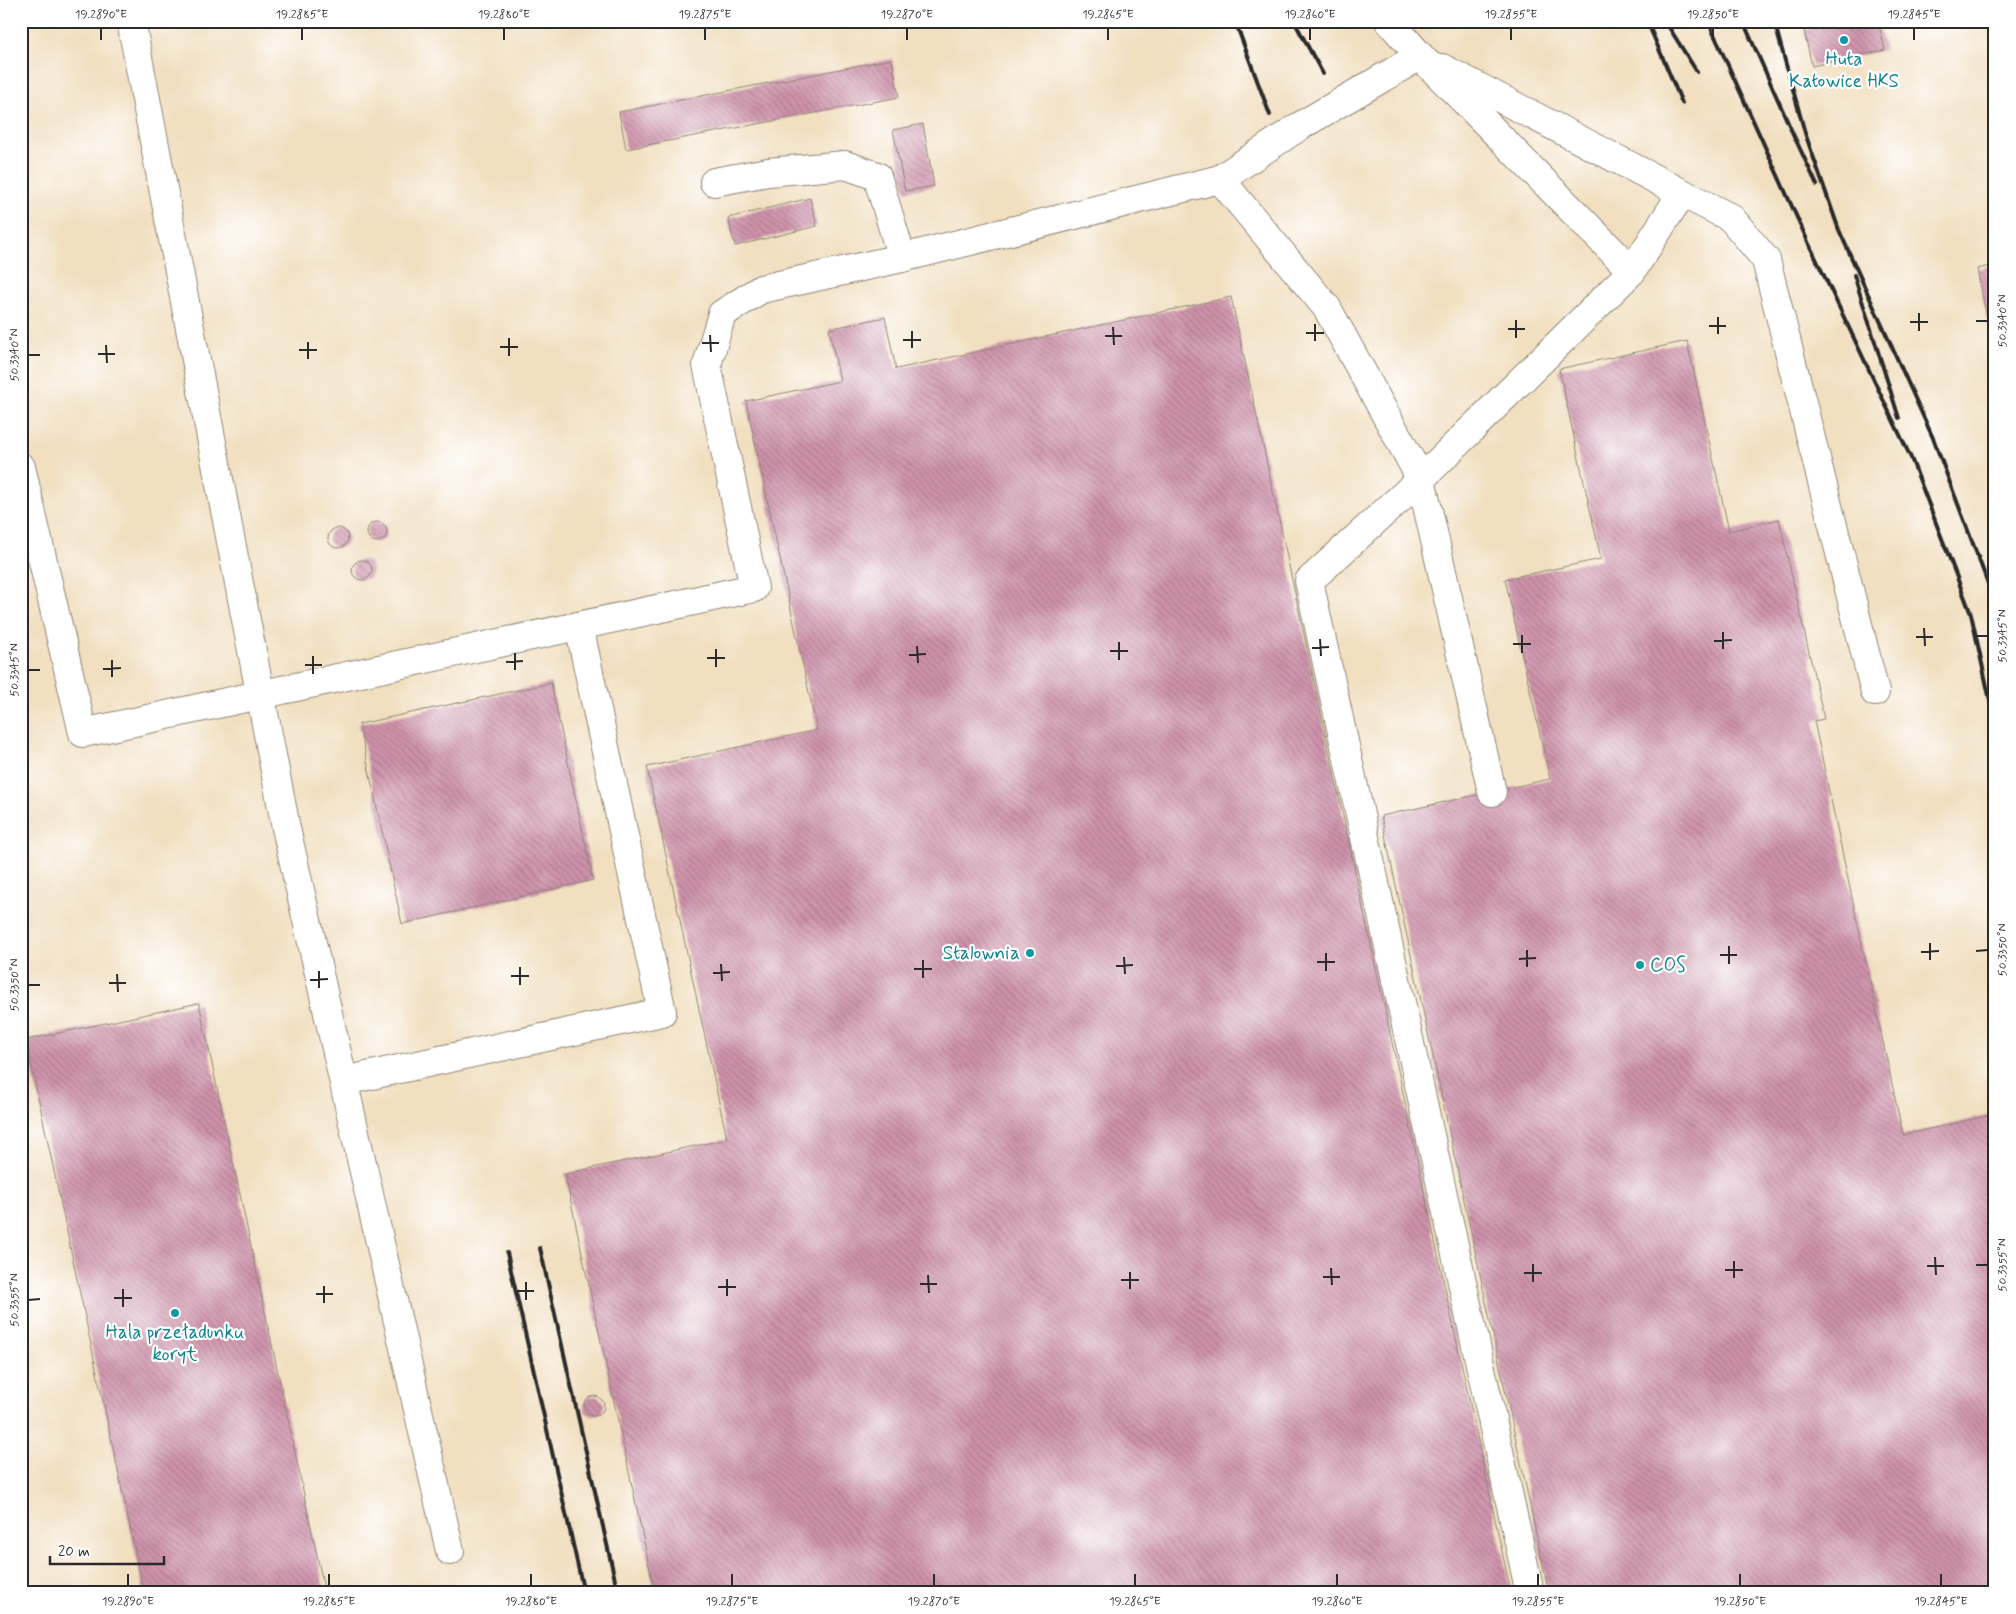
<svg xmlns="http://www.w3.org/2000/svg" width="2016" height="1614" font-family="Mynerve,sans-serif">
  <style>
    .building { fill: url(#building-back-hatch) }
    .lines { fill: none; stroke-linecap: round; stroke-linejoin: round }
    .minor-casing { stroke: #8e8576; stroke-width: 30 }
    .minor { stroke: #fff; stroke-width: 28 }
    .rail { stroke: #2b2b2b; stroke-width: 4 }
    .ticks { fill: none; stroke: #2b2b2b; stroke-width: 2 }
    .culture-dot { fill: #0f9aa8; stroke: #fff; stroke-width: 2 }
    .labels { text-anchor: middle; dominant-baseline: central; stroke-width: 4.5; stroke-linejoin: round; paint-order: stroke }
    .culture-label { font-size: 19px; fill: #0d838f; stroke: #fff }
    .neatline { fill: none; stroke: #2b2b2b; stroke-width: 2 }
    .ticks-label { font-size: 12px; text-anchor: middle; fill: #2b2b2b }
  </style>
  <defs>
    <pattern id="building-back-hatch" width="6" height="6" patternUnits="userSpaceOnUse" patternTransform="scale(1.25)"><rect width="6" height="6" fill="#cf93ac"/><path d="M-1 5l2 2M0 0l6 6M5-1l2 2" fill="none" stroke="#a8788c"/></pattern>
  </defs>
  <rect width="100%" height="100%" fill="#fff"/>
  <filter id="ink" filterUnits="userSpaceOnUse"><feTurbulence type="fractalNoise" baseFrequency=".02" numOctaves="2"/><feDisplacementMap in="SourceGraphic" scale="10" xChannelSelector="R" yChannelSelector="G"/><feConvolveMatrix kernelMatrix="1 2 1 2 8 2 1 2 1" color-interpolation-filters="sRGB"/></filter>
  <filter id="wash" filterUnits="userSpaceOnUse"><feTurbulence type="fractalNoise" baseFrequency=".0096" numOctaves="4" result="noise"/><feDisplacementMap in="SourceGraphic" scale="20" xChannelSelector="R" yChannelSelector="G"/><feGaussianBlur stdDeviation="1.12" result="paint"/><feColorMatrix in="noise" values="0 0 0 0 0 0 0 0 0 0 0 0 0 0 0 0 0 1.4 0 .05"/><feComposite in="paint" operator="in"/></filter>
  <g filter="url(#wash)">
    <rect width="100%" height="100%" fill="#f1dfc0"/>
    <g id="blocks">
      <g class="building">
        <polygon points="1842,21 1878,21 1885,50 1812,66 1804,30"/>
        <polygon points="892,59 899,97 626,149 619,112"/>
        <polygon points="923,124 934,186 905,191 893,130"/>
        <polygon points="810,198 817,226 735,246 728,218"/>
        <polygon points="1995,265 1995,352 1994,352 1977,269"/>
        <polygon points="1231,297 1511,1593 655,1593 565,1174 727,1139 647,767 817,730 746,401 840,381 829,329 885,317 896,369"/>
        <polygon points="1687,341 1729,531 1779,519 1824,719 1814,721 1903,1135 1995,1114 1995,1593 1549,1593 1381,816 1550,779 1505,579 1601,559 1559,369"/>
        <circle cx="377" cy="532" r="10"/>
        <circle cx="338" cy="538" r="10"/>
        <circle cx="362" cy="570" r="10"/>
        <polygon points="551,683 593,880 402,924 359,724"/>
        <polygon points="199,1003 325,1593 144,1593 26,1040"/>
        <circle cx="594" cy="1406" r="10"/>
      </g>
    </g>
  </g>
  <g filter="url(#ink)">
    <use href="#blocks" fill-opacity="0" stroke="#8e8576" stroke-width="1"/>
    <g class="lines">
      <g class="minor-casing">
        <g id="minor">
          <polyline points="131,21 286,828 450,1551"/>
          <polyline points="1420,56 1632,271 1421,479 1309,581 1530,1593"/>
          <polyline points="1442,68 1682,193 1632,271"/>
          <polyline points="1220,179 1327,308 1421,479 1492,792"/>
          <polyline points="714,182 768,172 845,165 877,176 902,258"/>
          <polyline points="1682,193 1731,218 1766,260 1875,692"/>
          <polyline points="21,467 83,733 754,588 707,365 722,314 761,289 902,258 1220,179 1300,126 1420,56 1389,21"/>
          <polyline points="344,1081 662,1012 579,626"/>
        </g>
      </g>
      <use href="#minor" class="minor"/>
      <g class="rail">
        <polyline points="1235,21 1270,115"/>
        <polyline points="1294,21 1323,74"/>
        <polyline points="1647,21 1682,103"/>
        <polyline points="1665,21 1697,72"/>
        <polyline points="1708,21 1809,244 1911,458 1971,614 1995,723"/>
        <polyline points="1743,21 1793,134 1817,185"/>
        <polyline points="1774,21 1805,133 1839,230 1933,438 1995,602"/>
        <polyline points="1854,275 1899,418"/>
        <polyline points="540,1248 618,1593"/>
        <polyline points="507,1253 584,1593"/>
      </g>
    </g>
  </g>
  <path class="ticks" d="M101 28V40M302 28V40M504 28V40M705 28V40M907 28V40M1108 28V40M1310 28V40M1511 28V40M1713 28V40M1914 28V40M1919 313V331M1718 317V334M1516 320V338M1976 321H1988M1910 322H1928M1315 324V341M1709 326H1726M1113 327 1114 345M1508 329H1525M912 331V348M1306 333H1324M710 335 711 352M1105 336H1122M509 338V356M903 340H921M308 342V359M702 343H719M106 345 107 363M500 347H518M299 350H317M98 354H115M28 355H40M1924 628 1925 646M1723 632V649M1522 635V653M1976 636H1988M1916 637H1933M1320 639 1321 656M1714 641 1732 640M1119 642V660M1513 644H1531M917 646 918 663M1312 648 1329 647M716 649V667M1110 651H1128M515 653V670M909 655 926 654M313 656V674M707 658H725M112 660V677M506 662 523 661M305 665H322M103 669 121 668M28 670H40M1930 943V960M1729 946V964M1527 950V967M1976 951 1988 950M1921 952 1939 951M1326 953V971M1720 955H1737M1124 957 1125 974M1519 959 1536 958M923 960V978M1317 962H1335M721 964 722 981M1116 966 1133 965M520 967V985M914 969H932M319 971V988M713 973 730 972M117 974 118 992M511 976H529M310 980 328 979M109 983H126M28 985H40M1935 1257 1936 1275M1734 1261V1278M1533 1264V1282M1976 1265H1988M1927 1266H1944M1331 1268 1332 1285M1725 1270H1743M1130 1272V1289M1524 1273H1542M928 1275 929 1293M1323 1277H1340M727 1279V1296M1121 1280H1139M526 1282V1300M920 1284H937M324 1286V1303M718 1287H736M123 1289V1307M517 1291H534M316 1294H333M114 1298H132M28 1300 40 1299M128 1574V1586M329 1574V1586M531 1574V1586M732 1574V1586M934 1574V1586M1135 1574V1586M1337 1574V1586M1538 1574V1586M1740 1574V1586M1941 1574V1586"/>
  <g class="culture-dot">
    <circle cx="1844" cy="40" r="5"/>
    <circle cx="1030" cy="953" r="5"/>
    <circle cx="1640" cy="965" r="5"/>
    <circle cx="175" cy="1313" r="5"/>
  </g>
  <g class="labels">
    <g class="culture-label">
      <text x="1844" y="59">Huta<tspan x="1844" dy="22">Katowice HKS</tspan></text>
      <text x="1020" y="953" text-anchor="end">Stalownia</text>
      <text x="1650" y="965" text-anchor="start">COS</text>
      <text x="175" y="1332">Hala przeładunku<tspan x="175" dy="22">koryt</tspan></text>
    </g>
  </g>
  <rect width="2016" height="1614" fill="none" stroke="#fff" stroke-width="55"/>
  <path d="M50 1556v8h114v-8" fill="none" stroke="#2b2b2b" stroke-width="2.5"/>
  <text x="58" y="1556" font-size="15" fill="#2b2b2b" stroke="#ffffff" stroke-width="4" paint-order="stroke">20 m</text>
  <rect x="28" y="28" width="1960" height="1558" class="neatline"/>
  <g class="ticks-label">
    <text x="101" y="18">19.2890°E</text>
    <text x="302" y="18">19.2885°E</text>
    <text x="504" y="18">19.2880°E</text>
    <text x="705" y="18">19.2875°E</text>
    <text x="907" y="18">19.2870°E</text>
    <text x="1108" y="18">19.2865°E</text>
    <text x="1310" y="18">19.2860°E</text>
    <text x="1511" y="18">19.2855°E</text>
    <text x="1713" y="18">19.2850°E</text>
    <text x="1914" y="18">19.2845°E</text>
    <text transform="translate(2002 321) rotate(-90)" y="4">50.3340°N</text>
    <text transform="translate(14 355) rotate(-90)" y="4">50.3340°N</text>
    <text transform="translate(2002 636) rotate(-90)" y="4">50.3345°N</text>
    <text transform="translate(14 670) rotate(-90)" y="4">50.3345°N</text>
    <text transform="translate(2002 950) rotate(-90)" y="4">50.3350°N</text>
    <text transform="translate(14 985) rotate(-90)" y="4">50.3350°N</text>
    <text transform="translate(2002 1265) rotate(-90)" y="4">50.3355°N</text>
    <text transform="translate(14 1300) rotate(-90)" y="4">50.3355°N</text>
    <text x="128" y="1605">19.2890°E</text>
    <text x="329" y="1605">19.2885°E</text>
    <text x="531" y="1605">19.2880°E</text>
    <text x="732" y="1605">19.2875°E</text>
    <text x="934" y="1605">19.2870°E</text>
    <text x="1135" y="1605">19.2865°E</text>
    <text x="1337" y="1605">19.2860°E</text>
    <text x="1538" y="1605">19.2855°E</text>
    <text x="1740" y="1605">19.2850°E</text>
    <text x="1941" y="1605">19.2845°E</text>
  </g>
</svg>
